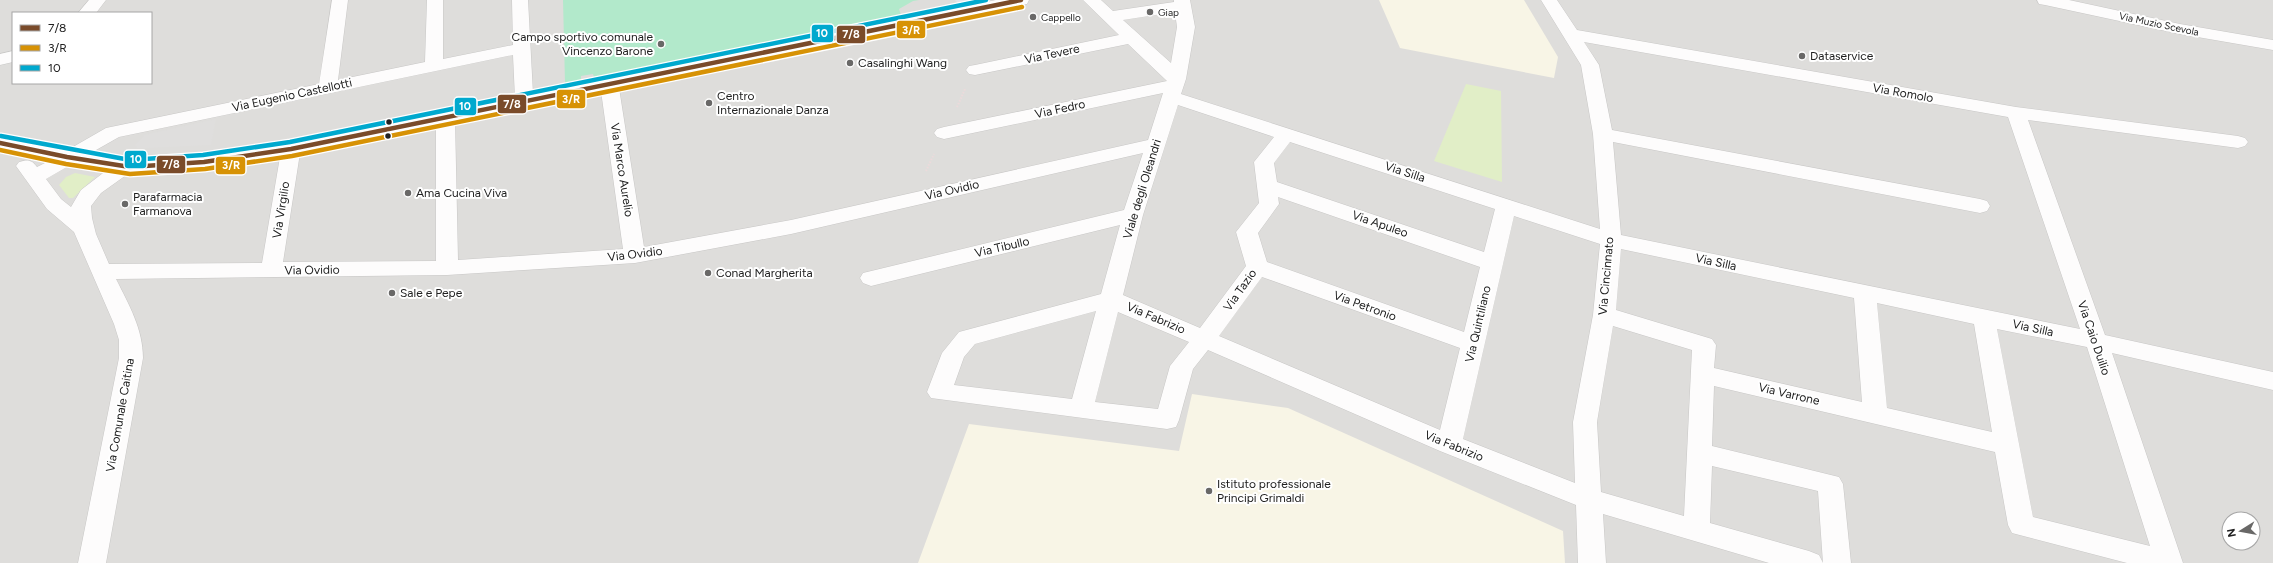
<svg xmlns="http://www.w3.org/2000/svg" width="2273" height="563" font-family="Figtree,sans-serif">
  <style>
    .residential { fill: #dedddb; fill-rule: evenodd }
    .education { fill: #f8f5e6 }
    .grass { fill: #e1eec7 }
    .pitch { fill: #b2e9cb }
    .parking { fill: #dfdedd }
    .plaza { fill: #e4e4e9 }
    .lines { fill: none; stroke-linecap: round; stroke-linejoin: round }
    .minor-casing { stroke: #c8c7c6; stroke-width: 1 }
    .path { stroke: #ecdadb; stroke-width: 2; stroke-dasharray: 1.5 1.5; stroke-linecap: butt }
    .minor { fill: #fdfcfc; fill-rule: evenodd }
    .bus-1-casing { stroke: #fff; stroke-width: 7 }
    .bus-2-casing { stroke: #fff; stroke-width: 7 }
    .bus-3-casing { stroke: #fff; stroke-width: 7 }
    .bus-1 { stroke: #7a4b2a; stroke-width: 4.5 }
    .bus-2 { stroke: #d79205; stroke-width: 4.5 }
    .bus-3 { stroke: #00a9ce; stroke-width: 4.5 }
    .poi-dot { fill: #696867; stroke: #fff; stroke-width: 1.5 }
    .bus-dot { fill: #212121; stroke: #fff; stroke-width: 1.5 }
    .labels { text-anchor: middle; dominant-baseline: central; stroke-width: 4; stroke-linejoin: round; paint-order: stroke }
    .far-poi-label { font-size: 10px; fill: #212121; stroke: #fff; text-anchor: start }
    .far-street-label { font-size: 10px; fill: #212121; stroke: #fff }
    .poi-label { font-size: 12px; fill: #212121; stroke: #fff; text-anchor: start }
    .street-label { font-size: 12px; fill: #212121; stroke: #fff }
    .line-badge { stroke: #fff; stroke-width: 1.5 }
    .badge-label { font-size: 11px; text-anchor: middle; font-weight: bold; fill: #fff }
  </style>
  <rect width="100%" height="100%" fill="#efedea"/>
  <path class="residential" d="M0 0H2273V563H0ZM13 13H151V83H13ZM2229 519H2253V543H2229Z"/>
  <g class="education">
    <polygon points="1379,0 1524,0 1558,57 1554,78 1400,48"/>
    <polygon points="1192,394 1288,408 1563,531 1565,563 918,563 969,424 1179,451"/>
  </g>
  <g class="grass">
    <polygon points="1466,84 1501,91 1502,182 1434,161"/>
    <polygon points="75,173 95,177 73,198 69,198 59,185 66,177"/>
  </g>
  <polygon class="pitch" points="563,0 919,0 913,1 899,9 901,15 594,77 593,74 581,76 581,80 565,83"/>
  <polygon class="parking" points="216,119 211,145 147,148 137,148 135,145 144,135"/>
  <polygon class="plaza" points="955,0 1021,0 965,11"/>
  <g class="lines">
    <g class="minor-casing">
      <g id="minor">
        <polygon points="89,0 106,0 96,13 78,13"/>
        <path d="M332 0H348L338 80 425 62 427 0H443V59L513 45 512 0H528L533 94 996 0H1029L1027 4 1021 5 619 88 644 247 791 220 1148 140 1163 93 944 139 937 137 934 133 937 129 944 127 1167 81 1128 44 975 75 969 74 966 70 969 66 975 65 1119 35 1083 0H1101L1113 11 1174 2V0H1190L1195 27 1186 79 1181 94 1600 229 1593 134 1581 65 1541 0H1557L1577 30 2016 107 2238 136 2245 138 2248 142 2245 146 2238 148 2028 120 2105 335 2273 372V390L2112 353 2183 563H2127L2012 533 2008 525 1995 452 1714 386 1712 446 1839 477 1843 484 1851 563H1823L1818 491 1712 466 1710 523 1809 551 1819 555 1823 563H1769L1603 514 1606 563H1578L1576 505 1440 451 1208 350 1193 369 1179 420 1176 427 1167 429 931 398 927 392 942 353 959 332 1101 294 1120 225 871 286 863 283 860 278 863 273 1124 210 1143 153 791 234 635 263 447 275 116 279C129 305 143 329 143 358L106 563H78L119 358V340L114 324 74 232 47 209 16 166 19 162C28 159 32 160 37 167L51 160 0 149V137L66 151 106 128 319 84ZM1175 12 1177 27 1171 63 1123 20ZM1584 42 2008 117 2080 329 1621 235 1613 142 1980 213 1987 211 1990 206 1987 201 1980 199 1612 130 1599 65ZM513 55 515 98 291 143 204 156 130 161 89 154 119 137ZM601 91 623 249 458 260 455 121ZM1178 105 1274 137 1254 162 1259 203 1236 232 1246 266 1200 328 1123 295 1143 215ZM436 125V261L283 262 300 153ZM1290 142 1495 209 1484 252 1277 182 1274 163ZM280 157 262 263 109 264 96 234 92 218 91 206 101 193 129 173 204 168ZM72 164 107 170 81 190 71 207 61 199 46 179ZM1278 197 1480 267 1464 332 1267 262 1258 233 1279 204ZM1514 216 1600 244 1593 315 1573 422 1575 483 1463 439ZM1621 249 1854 298 1862 402 1714 368 1716 345 1712 339 1616 310ZM1262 277 1460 348 1440 430 1219 336ZM1877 303 1974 324 1992 432 1887 408ZM1096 311 1072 399 954 385 964 357 975 344ZM1118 312 1189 342 1170 366 1158 409 1095 402ZM1613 326 1692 350 1684 516 1601 492 1597 422ZM1997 329 2087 347 2150 546 2033 517Z"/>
        <polygon points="2037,0 2069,0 2180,24 2273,40 2273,50 2180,34 2045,5 2039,4"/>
        <polygon points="13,51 13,62 0,65 0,54"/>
      </g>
    </g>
    <g class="path">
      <polyline points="957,107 965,89"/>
      <polyline points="926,171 934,154"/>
    </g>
    <use href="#minor" class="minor"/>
    <g class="bus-1-casing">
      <polyline id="bus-1" points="0,143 67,157 130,167 204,162 291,149 1021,0"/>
    </g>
    <g class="bus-2-casing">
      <polyline id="bus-2" points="0,150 66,164 130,174 205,169 292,156 1022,7"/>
    </g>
    <g class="bus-3-casing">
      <polyline id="bus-3" points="1,136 130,160 203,155 290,142 986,0"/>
    </g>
    <use href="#bus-1" class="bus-1"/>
    <use href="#bus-2" class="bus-2"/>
    <use href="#bus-3" class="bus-3"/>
  </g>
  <g class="poi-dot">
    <circle cx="1150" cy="12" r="4"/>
    <circle cx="1033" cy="17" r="4"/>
    <circle cx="661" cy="44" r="4"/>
    <circle cx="1802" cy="56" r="4"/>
    <circle cx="850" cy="63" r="4"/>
    <circle cx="709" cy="103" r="4"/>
    <circle cx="408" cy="193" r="4"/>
    <circle cx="125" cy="204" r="4"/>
    <circle cx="708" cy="273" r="4"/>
    <circle cx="392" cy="293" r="4"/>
    <circle cx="1209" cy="491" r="4"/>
  </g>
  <g class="bus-dot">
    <circle cx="389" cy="122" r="3.5"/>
    <circle cx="388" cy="136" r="3.5"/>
  </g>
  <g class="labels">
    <g class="far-poi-label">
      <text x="1158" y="12">Giap</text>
      <text x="1041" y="17">Cappello</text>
    </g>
    <g class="far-street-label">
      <text transform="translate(2159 24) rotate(12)">Via Muzio Scevola</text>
    </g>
    <g class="poi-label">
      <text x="653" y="37" text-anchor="end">Campo sportivo comunale<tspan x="653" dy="14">Vincenzo Barone</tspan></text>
      <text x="1810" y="56">Dataservice</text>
      <text x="858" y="63">Casalinghi Wang</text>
      <text x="717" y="96">Centro<tspan x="717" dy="14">Internazionale Danza</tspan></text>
      <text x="416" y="193">Ama Cucina Viva</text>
      <text x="133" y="197">Parafarmacia<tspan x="133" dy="14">Farmanova</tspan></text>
      <text x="716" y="273">Conad Margherita</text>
      <text x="400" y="293">Sale e Pepe</text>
      <text x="1217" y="484">Istituto professionale<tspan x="1217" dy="14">Principi Grimaldi</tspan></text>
    </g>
    <g class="street-label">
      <text transform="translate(1052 54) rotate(-12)">Via Tevere</text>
      <text transform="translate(1903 93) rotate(10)">Via Romolo</text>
      <text transform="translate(292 95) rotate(-12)">Via Eugenio Castellotti</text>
      <text transform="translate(1060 109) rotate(-12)">Via Fedro</text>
      <text transform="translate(622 170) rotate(81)">Via Marco Aurelio</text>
      <text transform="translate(1405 172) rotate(18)">Via Silla</text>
      <text transform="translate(1142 189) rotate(-73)">Viale degli Oleandri</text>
      <text transform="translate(952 190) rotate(-13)">Via Ovidio</text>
      <text transform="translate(281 210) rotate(-81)">Via Virgilio</text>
      <text transform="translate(1380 224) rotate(19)">Via Apuleo</text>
      <text transform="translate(1002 247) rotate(-13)">Via Tibullo</text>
      <text transform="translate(635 254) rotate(-7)">Via Ovidio</text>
      <text transform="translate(1716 262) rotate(12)">Via Silla</text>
      <text transform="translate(312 270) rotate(-1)">Via Ovidio</text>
      <text transform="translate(1606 276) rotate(-85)">Via Cincinnato</text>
      <text transform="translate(1240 290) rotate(-55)">Via Tazio</text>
      <text transform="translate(1365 306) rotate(20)">Via Petronio</text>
      <text transform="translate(1156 318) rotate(23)">Via Fabrizio</text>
      <text transform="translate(1478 324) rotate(-77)">Via Quintiliano</text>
      <text transform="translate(2033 328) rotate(12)">Via Silla</text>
      <text transform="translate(2094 338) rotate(71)">Via Caio Duilio</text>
      <text transform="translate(1789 394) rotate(13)">Via Varrone</text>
      <text transform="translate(120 415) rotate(-80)">Via Comunale Caitina</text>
      <text transform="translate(1454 446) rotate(22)">Via Fabrizio</text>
    </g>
  </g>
  <g class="line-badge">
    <rect x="896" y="20" width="30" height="19" rx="4" fill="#d79205"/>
    <rect x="811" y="24" width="23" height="19" rx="4" fill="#00a9ce"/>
    <rect x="836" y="25" width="30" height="19" rx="4" fill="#7a4b2a"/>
    <rect x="556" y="89" width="30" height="20" rx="4" fill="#d79205"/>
    <rect x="497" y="94" width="30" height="20" rx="4" fill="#7a4b2a"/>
    <rect x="454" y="97" width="23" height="19" rx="4" fill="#00a9ce"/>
    <rect x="124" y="150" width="23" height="19" rx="4" fill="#00a9ce"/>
    <rect x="156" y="155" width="30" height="19" rx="4" fill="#7a4b2a"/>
    <rect x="215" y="156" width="31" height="19" rx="4" fill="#d79205"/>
  </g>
  <g class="badge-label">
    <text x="911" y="34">3/R</text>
    <text x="822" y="37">10</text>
    <text x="851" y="38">7/8</text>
    <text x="571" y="103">3/R</text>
    <text x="512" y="108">7/8</text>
    <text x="465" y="110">10</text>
    <text x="136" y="163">10</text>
    <text x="171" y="168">7/8</text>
    <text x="231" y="169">3/R</text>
  </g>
  <rect x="12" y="12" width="140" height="72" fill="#ffffff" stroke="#a6a6a6"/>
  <rect x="20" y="25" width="20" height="6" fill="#7a4b2a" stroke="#a6a6a6"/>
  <text x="48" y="32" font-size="12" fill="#212121">7/8</text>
  <rect x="20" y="45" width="20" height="6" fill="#d79205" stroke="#a6a6a6"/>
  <text x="48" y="52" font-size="12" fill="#212121">3/R</text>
  <rect x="20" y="65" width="20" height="6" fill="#00a9ce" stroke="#a6a6a6"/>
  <text x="48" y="72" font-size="12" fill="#212121">10</text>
  <g transform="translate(2241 531) rotate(259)"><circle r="19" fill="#ffffff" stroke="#a6a6a6"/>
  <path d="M0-3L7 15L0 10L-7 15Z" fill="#696867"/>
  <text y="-6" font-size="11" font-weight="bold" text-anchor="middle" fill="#212121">N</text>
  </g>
</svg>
